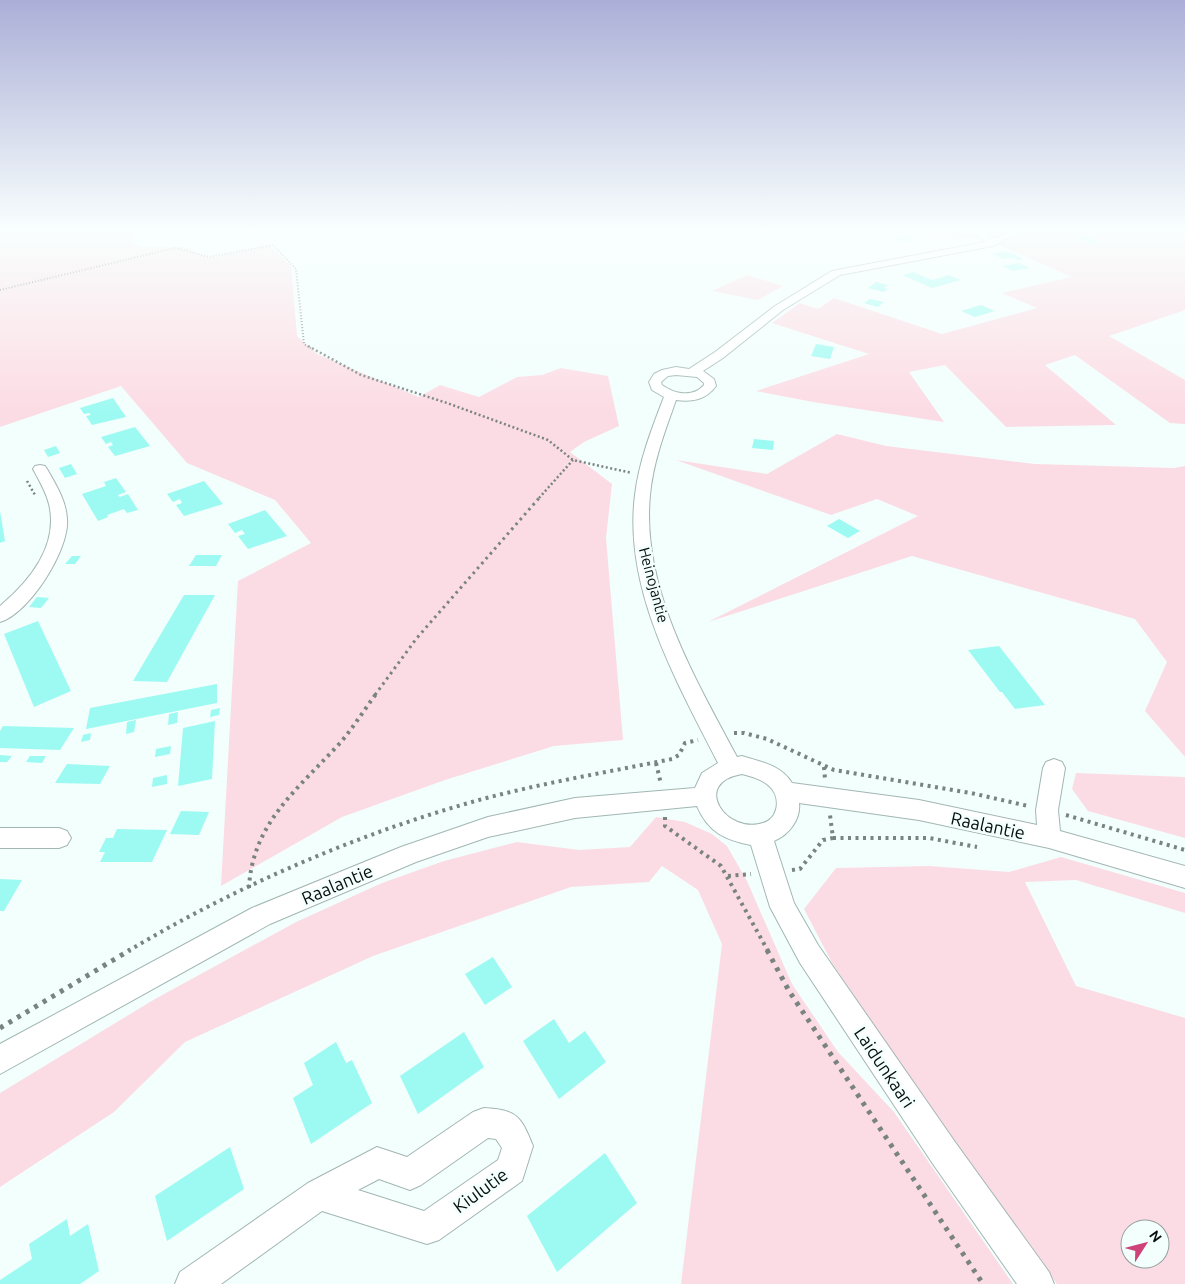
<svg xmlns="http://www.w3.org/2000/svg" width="1185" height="1284" font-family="Ubuntu,sans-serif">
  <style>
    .green { fill: #fcdce4; fill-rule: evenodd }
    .building { fill: #9dfaf2 }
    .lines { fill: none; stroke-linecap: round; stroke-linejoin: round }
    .minor-casing { stroke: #a2b6b4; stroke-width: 2 }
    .path-far4 { stroke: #798381; stroke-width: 2; stroke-dasharray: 1 2; stroke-linecap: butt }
    .path-far3 { stroke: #798381; stroke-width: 2.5; stroke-dasharray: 2 2.5; stroke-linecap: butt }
    .path-far2 { stroke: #798381; stroke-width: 3; stroke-dasharray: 2.5 4; stroke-linecap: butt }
    .path-far1 { stroke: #798381; stroke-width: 4; stroke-dasharray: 3 4.5; stroke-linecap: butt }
    .path { stroke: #798381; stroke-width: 5; stroke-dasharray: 4 6; stroke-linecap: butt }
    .minor { fill: #fff; fill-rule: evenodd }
    .labels { text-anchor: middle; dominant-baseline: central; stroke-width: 5; stroke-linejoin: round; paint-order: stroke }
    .street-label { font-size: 15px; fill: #070e0d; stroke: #f2fffd }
    .near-street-label { font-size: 18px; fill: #070e0d; stroke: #f2fffd }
  </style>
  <rect width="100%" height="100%" fill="#f2fffd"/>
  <g class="green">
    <polygon points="0,231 135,231 134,244 144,247 184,247 209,258 269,245 291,266 297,336 317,354 419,397 440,385 479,397 517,377 542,375 561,368 608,376 619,426 584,442 570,452 612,484 606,538 623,740 554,746 445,780 342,817 221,886 238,581 311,543 275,500 187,463 121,386 0,427"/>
    <polygon points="896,231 1185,231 1185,310 1109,336 1185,380 1185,424 1170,423 1075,355 1045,365 1116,425 1006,427 945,365 909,372 944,422 813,402 756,391 869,354 772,323 800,303 818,309 834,298 942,334 1037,308 1002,293 1072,277 988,240"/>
    <polygon points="747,275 783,286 758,300 712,291"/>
    <polygon points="837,434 886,446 1035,464 1174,468 1185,466 1185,757 1145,711 1167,662 1135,619 912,556 708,622 918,516 877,499 831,515 676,460 767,474"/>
    <polygon points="1076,773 1185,777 1185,838 1088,811 1072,789"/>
    <polygon points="656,817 685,822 712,834 727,846 747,881 792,984 838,1052 894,1112 1013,1284 681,1284 722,944 698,890 662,866 649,882 571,887 373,956 185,1042 114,1112 0,1187 0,1093 155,999 296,922 382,883 444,861 517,842 579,850 630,847"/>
    <path d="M1061 857 1185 893V913L1076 880 1025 882 1076 986 1185 1018V1284H1057L951 1138 832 963 804 909 836 868 929 866 1009 872ZM1130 1229H1160V1259H1130Z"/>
  </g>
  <g class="building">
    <polygon points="1080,234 1101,242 1091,244 1071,236"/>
    <polygon points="907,236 916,240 903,242 895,238"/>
    <polygon points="1006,251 1024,259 1018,260 1012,258 1004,259 992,254"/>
    <polygon points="1019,263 1030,268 1013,271 1002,266"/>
    <polygon points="913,272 932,280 949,275 961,280 932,288 902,275"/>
    <polygon points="876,282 888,285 884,288 888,289 884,292 868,288"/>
    <polygon points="870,299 884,302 878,307 864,303"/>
    <polygon points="981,305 995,311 975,317 961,311"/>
    <polygon points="816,344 834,347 830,359 811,356"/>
    <polygon points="113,398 126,417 92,425 86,416 91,415 89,413 84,414 80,408"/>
    <polygon points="135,427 150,446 115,456 108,447 113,445 111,442 106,444 101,437"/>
    <polygon points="754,439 774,441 773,450 752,448"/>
    <polygon points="56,446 60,453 48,457 44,450"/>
    <polygon points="71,464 77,474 65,478 59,468"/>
    <polygon points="116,478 126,492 118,495 120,497 128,494 138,510 127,513 124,509 107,515 108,517 98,521 82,494 106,486 104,482"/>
    <polygon points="204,481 223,504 184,516 176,505 182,503 180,499 173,502 167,494"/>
    <polygon points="265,510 287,536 248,549 238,536 245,534 242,530 235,533 228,524"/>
    <polygon points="0,511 5,541 0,543"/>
    <polygon points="839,519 860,531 848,538 827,526"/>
    <polygon points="196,555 222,555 216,566 189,566"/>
    <polygon points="72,556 81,556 75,564 65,564"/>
    <polygon points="184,595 215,595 167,682 133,681"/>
    <polygon points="37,597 49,598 41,608 29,607"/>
    <polygon points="38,621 71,691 34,707 4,634"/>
    <polygon points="999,646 1045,705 1015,709 1002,692 1000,692 968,650"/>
    <polygon points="217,684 217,703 86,729 90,708"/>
    <polygon points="220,708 219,715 210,717 211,710"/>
    <polygon points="178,712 177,723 168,725 169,714"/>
    <polygon points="136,720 134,732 126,734 127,722"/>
    <polygon points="215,721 212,779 178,786 183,728"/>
    <polygon points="3,726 74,728 60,750 0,748 0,731"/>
    <polygon points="91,733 90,740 81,742 83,735"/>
    <polygon points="171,746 170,754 155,757 156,749"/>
    <polygon points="0,755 12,756 7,762 0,762"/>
    <polygon points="30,756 46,756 42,763 26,762"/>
    <polygon points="67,764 110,766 100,784 55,783"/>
    <polygon points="167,775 167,784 152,787 153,778"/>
    <polygon points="181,811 209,812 199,835 170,834"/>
    <polygon points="117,829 167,830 152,862 100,862 105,852 99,852 106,838 113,838"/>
    <polygon points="0,879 22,880 4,911 0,911"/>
    <polygon points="493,957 512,987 485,1005 465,974"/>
    <polygon points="554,1019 569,1043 585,1031 606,1062 559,1099 523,1041"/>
    <polygon points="464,1032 484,1067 418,1114 400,1076"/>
    <polygon points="336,1042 346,1063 352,1060 372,1103 311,1144 293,1098 313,1085 304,1063"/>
    <polygon points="230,1147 244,1189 167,1241 155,1196"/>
    <polygon points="605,1153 637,1203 557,1272 527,1216"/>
    <polygon points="67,1219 70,1236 88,1224 99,1271 80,1284 0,1284 0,1280 32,1259 29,1244"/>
  </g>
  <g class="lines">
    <g class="minor-casing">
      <g id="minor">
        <path d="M972 231H982L994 239 1010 231H1021L993 246 840 275 783 310 723 358 703 371 714 379 716 386C706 400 692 402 676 400 665 431 653 462 650 495 641 588 695 678 737 757L742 756C761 762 781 765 792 783L919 800 1037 825 1036 810 1043 768 1046 762 1054 759 1062 762 1065 768 1058 810 1060 831 1185 866V888L1049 848 919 820 799 803C801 819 789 835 774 841L794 903 818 945 955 1142 1049 1272 1054 1284H1017L933 1164 800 963 770 907 751 845C725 840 708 832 697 806L575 818 488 837 416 862 270 924 0 1074V1044L252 908 401 847 488 817 575 798 695 788 702 773 718 763C677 682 623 589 635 495 639 461 652 428 664 397L652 390 649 382 654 374 662 370 676 367 689 369 715 352 775 306 832 271 985 242ZM676 375 697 377 704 383V385C693 398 674 394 662 385L661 382 668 376ZM742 774C753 777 765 780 772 789 781 801 777 819 763 823 727 835 690 783 742 774Z"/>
        <path d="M40 465 45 466 47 469C56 485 66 500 67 519 70 549 29 614 0 622V606C30 581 59 545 49 504 46 492 39 480 33 469L35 466Z"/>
        <polygon points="0,828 59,828 67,831 71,838 67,845 59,848 0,848"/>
        <path d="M484 1108C517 1110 521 1116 533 1146L522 1181 439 1240 427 1244 322 1211 221 1284H175L180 1272 308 1183 377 1147 407 1157 473 1112ZM488 1138 496 1139 502 1148 498 1160 424 1211 358 1190 379 1179 410 1190 421 1185Z"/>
      </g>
    </g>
    <polyline class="path-far4" points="0,290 175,248 209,257 273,245 296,269 304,344 311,348"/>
    <g class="path-far3">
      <polyline points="308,346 361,375 447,403 548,440 573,460 632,473"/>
      <polyline points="27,481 35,495"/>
      <polyline points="539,498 573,460"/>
    </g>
    <polyline class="path-far2" points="375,695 416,639 540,497"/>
    <g class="path-far1">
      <polyline points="734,733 744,733 767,739 834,770 971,793 1028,806"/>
      <polyline points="656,763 661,784"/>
      <polyline points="824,767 825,779"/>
      <polyline points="1066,815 1185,850"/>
      <polyline points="665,817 665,826 721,866 768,951"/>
      <polyline points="833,838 929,838 977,847"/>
      <polyline points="792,870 800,869 823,840 833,838 830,815"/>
      <polyline points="728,876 751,874"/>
      <path d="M249 888C252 823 299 788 340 743 353 728 364 710 376 694"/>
      <path d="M128 951C237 886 357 834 479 800 542 783 608 772 672 759L679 755 685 743 698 740"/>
    </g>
    <g class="path">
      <polyline points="767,950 789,991 983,1284"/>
      <polyline points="0,1028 130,950"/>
    </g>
    <use href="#minor" class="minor"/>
  </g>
  <linearGradient id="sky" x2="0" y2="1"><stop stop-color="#abafd7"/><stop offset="0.56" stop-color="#f9fffe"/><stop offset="1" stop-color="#f9fffe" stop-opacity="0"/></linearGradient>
  <rect width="1185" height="411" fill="url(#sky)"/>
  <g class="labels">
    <g class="street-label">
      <text transform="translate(654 585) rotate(75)">Heinojantie</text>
    </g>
    <g class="near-street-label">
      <text transform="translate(988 825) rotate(12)">Raalantie</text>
      <text transform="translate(337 884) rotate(-23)">Raalantie</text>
      <text transform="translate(885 1067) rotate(56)">Laidunkaari</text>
      <text transform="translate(480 1190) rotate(-36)">Kiulutie</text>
    </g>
  </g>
  <g transform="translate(1145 1244) rotate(54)"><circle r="24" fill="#f2fffd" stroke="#949f9d"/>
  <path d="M0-4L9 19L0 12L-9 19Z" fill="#ce437a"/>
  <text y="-8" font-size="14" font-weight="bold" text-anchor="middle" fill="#070e0d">N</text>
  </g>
</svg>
